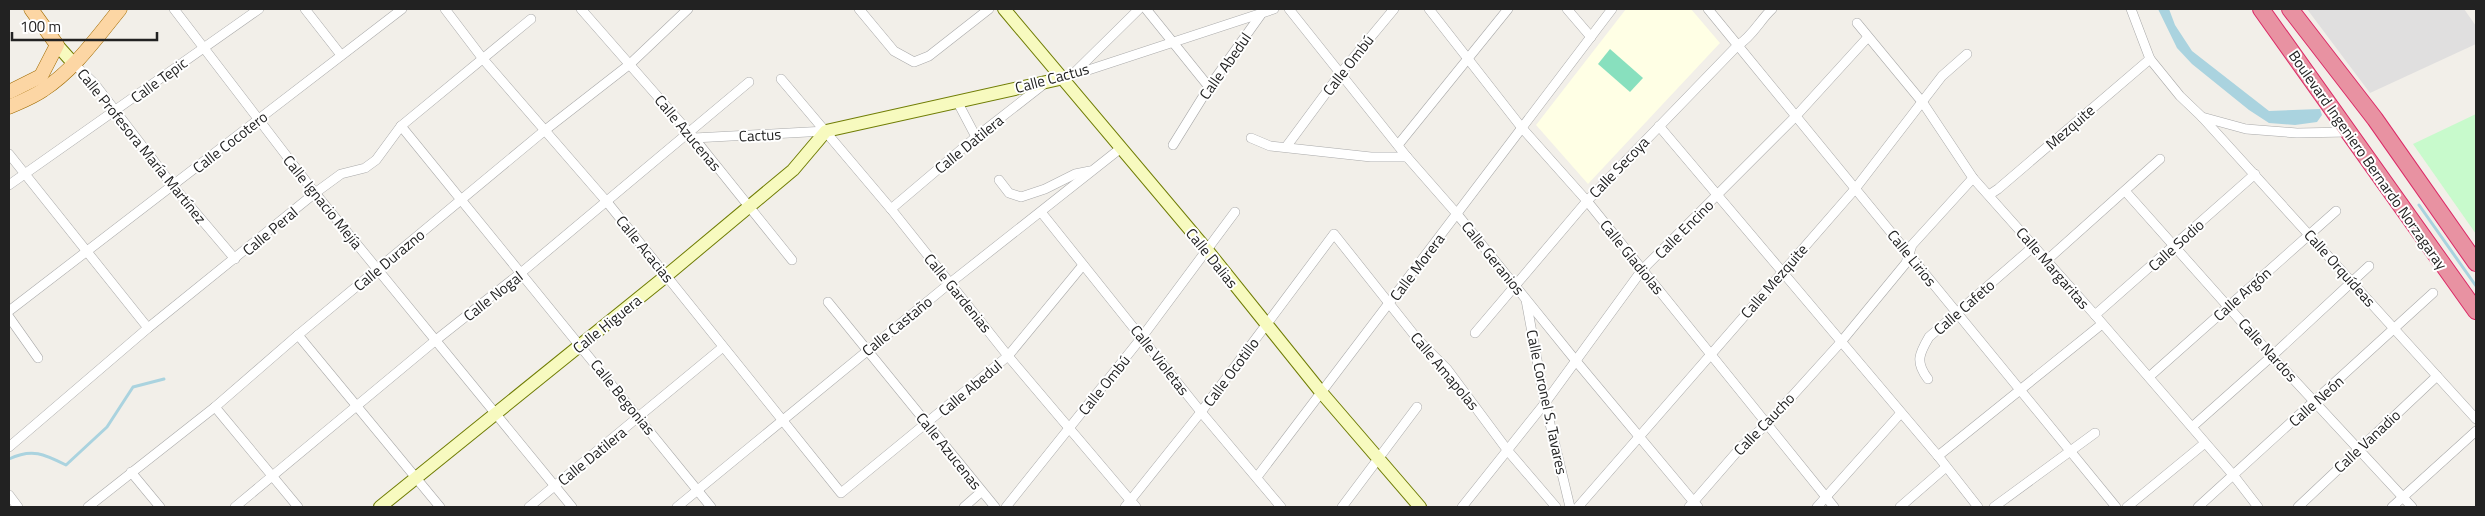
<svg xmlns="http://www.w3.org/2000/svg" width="2485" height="516" font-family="'Titillium Web',sans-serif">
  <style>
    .residential { fill: #e0dfdf }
    .education { fill: #ffffe5 }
    .park { fill: #c8facc }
    .pitch { fill: #88e0be }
    .water { fill: #aad3df }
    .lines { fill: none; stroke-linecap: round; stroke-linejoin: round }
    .stream { stroke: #aad3df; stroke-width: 3 }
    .street-casing { stroke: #a9a9a9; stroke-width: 10 }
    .secondary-casing { stroke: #707d05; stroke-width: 14 }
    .primary-casing { stroke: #a06b00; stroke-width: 15 }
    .highway-casing { stroke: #dc2a67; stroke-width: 18 }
    .street { stroke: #fff; stroke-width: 9 }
    .secondary { stroke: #f7fabf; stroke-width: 12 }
    .primary { stroke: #fcd6a4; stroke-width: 14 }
    .highway { stroke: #e892a2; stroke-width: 16 }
    .labels { text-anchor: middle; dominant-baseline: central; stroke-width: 4; stroke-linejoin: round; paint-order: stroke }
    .street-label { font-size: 15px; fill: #222; stroke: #fff }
  </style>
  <rect width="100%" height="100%" fill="#f2efe9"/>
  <polygon class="residential" points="2307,9 2464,9 2476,26 2476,44 2370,93"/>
  <polygon class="education" points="1626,9 1691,9 1720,43 1588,184 1536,125"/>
  <polygon class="park" points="2476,114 2476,234 2413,144"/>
  <polygon class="pitch" points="1610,49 1643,78 1630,92 1598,64"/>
  <polygon class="water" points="2158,9 2169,9 2175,25 2192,51 2269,111 2320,109 2322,115 2317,122 2295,125 2269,123 2249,110 2192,64 2177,48"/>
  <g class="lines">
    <g class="stream">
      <polyline points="2419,205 2476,286"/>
      <path d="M9 459C32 448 44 454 66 465L107 427 133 387 164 379"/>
    </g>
    <g class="street-casing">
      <g id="street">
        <polyline points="174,9 315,193 572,507"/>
        <polyline points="305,9 341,55"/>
        <polyline points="445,9 483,59 607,202 841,493 1008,356 1083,265"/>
        <polyline points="581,9 694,138 792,260"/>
        <polyline points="859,9 894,51 914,62 929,56 989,9"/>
        <polyline points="1146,9 1209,87"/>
        <polyline points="1289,9 1407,157 1457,214 1576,361 1698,507"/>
        <polyline points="1429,9 1522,128 1587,201 1834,507"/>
        <polyline points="1567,9 1591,37"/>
        <polyline points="1708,9 2116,507"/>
        <polyline points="2131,9 2150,59 2180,96 2202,117 2246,129 2297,133 2348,132"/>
        <polyline points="1857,23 1923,103 1973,178 2095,315 2234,476 2258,507"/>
        <polyline points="74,64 94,83 173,186 235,259"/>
        <polyline points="1074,73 1139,9"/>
        <polyline points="1064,78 1274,9"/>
        <polyline points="781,79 891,209 1008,356 1136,507"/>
        <polyline points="957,101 976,137"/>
        <polyline points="2202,117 2476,419"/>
        <polyline points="401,126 711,507"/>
        <polyline points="1659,126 1938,456 1978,507"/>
        <polyline points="694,138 826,131"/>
        <polyline points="1251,138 1270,146 1371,157 1407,157"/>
        <polyline points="1173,145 1209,87 1262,13"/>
        <polyline points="1398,145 1508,9"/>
        <polyline points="1286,147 1340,74 1394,9"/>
        <polyline points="9,154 148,328"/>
        <polyline points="999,180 1009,193 1021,197 1045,189 1075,174 1090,171"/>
        <polyline points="9,185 259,9"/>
        <polyline points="2126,192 2272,356 2412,507"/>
        <polyline points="1989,195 1998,189 2150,59"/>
        <polyline points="891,209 976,137 1044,84"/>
        <polyline points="1041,212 1201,412 1281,507"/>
        <polyline points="2046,261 2160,159"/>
        <polyline points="1526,300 1545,403 1570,507"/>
        <polyline points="828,302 995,507"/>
        <polyline points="9,311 402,9"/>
        <polyline points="2095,315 2255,174"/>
        <polyline points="9,317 38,358"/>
        <path d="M1475 333 1587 201 1738 45C1752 37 1760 20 1772 9"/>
        <polyline points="298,335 440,507"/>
        <polyline points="2149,377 2336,211"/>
        <path d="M1928 379C1915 362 1919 354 1929 337L2034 246"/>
        <polyline points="215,407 298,507"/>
        <polyline points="2192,427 2272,356 2369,266"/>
        <polyline points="9,447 148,328 315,193 341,174 365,168 376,160 401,126 531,19"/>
        <polyline points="1938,456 2102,324"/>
        <polyline points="131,472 160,507"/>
        <polyline points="1257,477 1612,9"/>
        <polyline points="9,495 18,507"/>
        <polyline points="88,507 215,407 298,335 544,131 630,64 688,9"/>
        <polyline points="235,507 436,340 522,272 749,82"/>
        <polyline points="529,507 723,347"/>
        <polyline points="677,507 950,283 1121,148"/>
        <polyline points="964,507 981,492"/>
        <polyline points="1006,507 1142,337 1235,212"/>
        <polyline points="1125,507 1201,412 1334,234 1419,341 1447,369 1508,451 1556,507"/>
        <polyline points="1342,507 1417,407"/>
        <polyline points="1462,507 1545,403 1642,270 1796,116 1868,37"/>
        <polyline points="1578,507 1855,189 1942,76 1967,54"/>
        <polyline points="1689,507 1742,446 1767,424 1841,342 1906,263 1912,245 1973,178"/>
        <polyline points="1817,507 1900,414"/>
        <polyline points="1900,507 1946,467"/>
        <polyline points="1994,507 2095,433"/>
        <polyline points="2127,507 2205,443"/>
        <polyline points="2198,507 2433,293"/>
        <polyline points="2298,507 2437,376"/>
        <polyline points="2392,507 2476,431"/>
      </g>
    </g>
    <g class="secondary-casing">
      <g id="secondary">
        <polyline points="1004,9 1207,250 1321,392 1420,507"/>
        <polyline points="57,45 74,64"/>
        <polyline points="380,507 666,276 793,170 826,131 1064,78"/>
      </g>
    </g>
    <g class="primary-casing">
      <g id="primary">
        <polyline points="9,92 41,76 57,45 31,9"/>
        <path d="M9 107C20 102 33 97 43 90 74 70 97 37 120 9"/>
      </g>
    </g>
    <g class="highway-casing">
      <g id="highway">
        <polyline points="2261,9 2476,311"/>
        <polyline points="2290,9 2375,119 2476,263"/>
      </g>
    </g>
    <use href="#street" class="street"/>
    <use href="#secondary" class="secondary"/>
    <use href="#primary" class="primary"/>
    <use href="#highway" class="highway"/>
  </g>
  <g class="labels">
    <g class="street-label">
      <text transform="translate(1348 65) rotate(-52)">Calle Ombú</text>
      <text transform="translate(1225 66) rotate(-55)">Calle Abedul</text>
      <text transform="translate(1052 78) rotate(-15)">Calle Cactus</text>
      <text transform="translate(159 80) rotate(-36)">Calle Tepic</text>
      <text transform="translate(2070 127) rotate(-41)">Mezquite</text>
      <text transform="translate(688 133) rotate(50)">Calle Azucenas</text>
      <text transform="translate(760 135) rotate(-3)">Cactus</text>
      <text transform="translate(230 142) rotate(-38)">Calle Cocotero</text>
      <text transform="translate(969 144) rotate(-39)">Calle Datilera</text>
      <text transform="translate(142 146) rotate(51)">Calle Profesora María Martínez</text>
      <text transform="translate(2368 160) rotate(55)">Boulevard Ingeniero Bernardo Norzagaray</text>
      <text transform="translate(1619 167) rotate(-46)">Calle Secoya</text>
      <text transform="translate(323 202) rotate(51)">Calle Ignacio Mejía</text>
      <text transform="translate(1684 229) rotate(-45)">Calle Encino</text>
      <text transform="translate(270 231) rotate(-40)">Calle Peral</text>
      <text transform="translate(2176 245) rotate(-42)">Calle Sodio</text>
      <text transform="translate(645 249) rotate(51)">Calle Acacias</text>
      <text transform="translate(1632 257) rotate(51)">Calle Gladiolas</text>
      <text transform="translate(1212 258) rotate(51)">Calle Dalias</text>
      <text transform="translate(1493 258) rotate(51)">Calle Geranios</text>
      <text transform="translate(1912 258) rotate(51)">Calle Lirios</text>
      <text transform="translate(389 260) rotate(-40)">Calle Durazno</text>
      <text transform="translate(1417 267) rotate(-53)">Calle Morera</text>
      <text transform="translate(2053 268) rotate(49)">Calle Margaritas</text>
      <text transform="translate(2340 268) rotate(48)">Calle Orquídeas</text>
      <text transform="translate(1774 281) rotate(-49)">Calle Mezquite</text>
      <text transform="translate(958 293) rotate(51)">Calle Gardenias</text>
      <text transform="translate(2242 294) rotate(-42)">Calle Argón</text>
      <text transform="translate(493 296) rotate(-38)">Calle Nogal</text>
      <text transform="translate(1964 307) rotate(-41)">Calle Cafeto</text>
      <text transform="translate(607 324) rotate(-39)">Calle Higuera</text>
      <text transform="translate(897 326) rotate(-39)">Calle Castaño</text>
      <text transform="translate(2268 350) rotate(48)">Calle Nardos</text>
      <text transform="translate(1160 360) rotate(52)">Calle Violetas</text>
      <text transform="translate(1445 371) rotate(50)">Calle Amapolas</text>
      <text transform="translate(1231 372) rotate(-53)">Calle Ocotillo</text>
      <text transform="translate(1104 385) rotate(-51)">Calle Ombú</text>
      <text transform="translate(970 388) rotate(-40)">Calle Abedul</text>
      <text transform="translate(623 397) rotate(51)">Calle Begonias</text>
      <text transform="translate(2316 401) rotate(-42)">Calle Neón</text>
      <text transform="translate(1547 402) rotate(78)">Calle Coronel S. Tavares</text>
      <text transform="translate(1764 424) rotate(-46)">Calle Caucho</text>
      <text transform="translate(2367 441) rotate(-43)">Calle Vanadio</text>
      <text transform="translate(949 451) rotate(51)">Calle Azucenas</text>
      <text transform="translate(592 456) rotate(-39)">Calle Datilera</text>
    </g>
  </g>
  <rect width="2485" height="516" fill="none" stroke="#222222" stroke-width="20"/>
  <path d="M12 32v8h145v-8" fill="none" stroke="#222222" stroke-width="2.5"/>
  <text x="20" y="32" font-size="15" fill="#222222" stroke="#ffffff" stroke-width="4" paint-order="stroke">100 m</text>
</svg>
